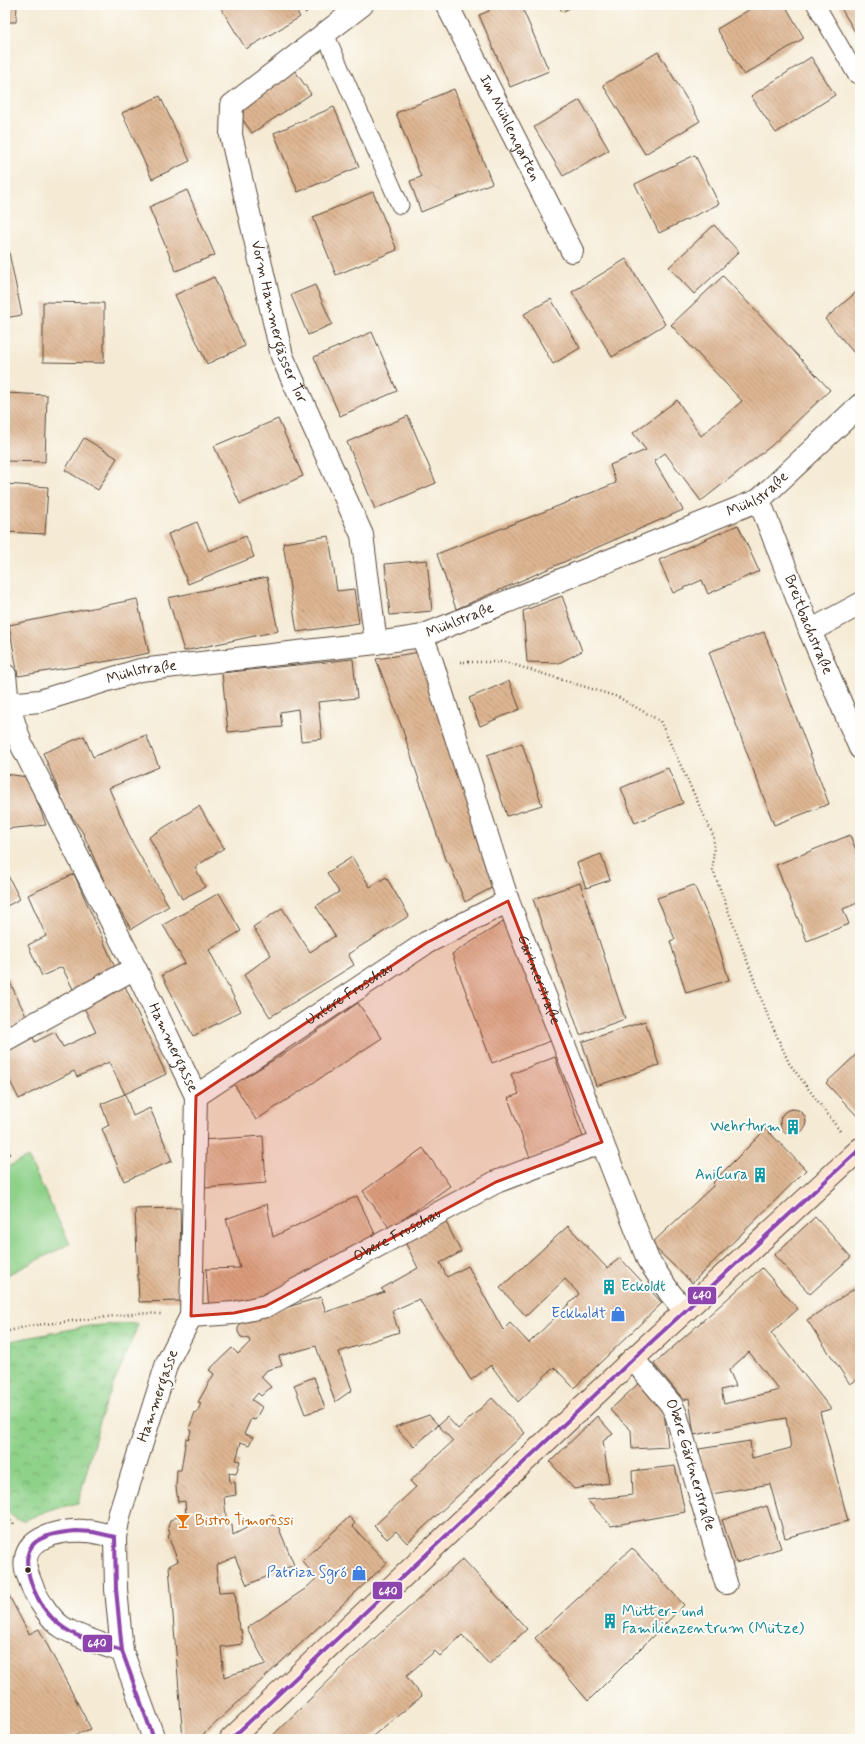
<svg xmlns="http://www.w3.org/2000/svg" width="865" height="1744" font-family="Mynerve,sans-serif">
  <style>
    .park { fill: url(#park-crowns); stroke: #647e54 }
    .pitch { fill: #8ed189; stroke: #647e54 }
    .building { fill: url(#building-back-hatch); fill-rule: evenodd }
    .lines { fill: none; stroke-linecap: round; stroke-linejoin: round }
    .lane-casing { stroke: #574739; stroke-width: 19 }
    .street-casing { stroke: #574739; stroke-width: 24 }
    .secondary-casing { stroke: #574739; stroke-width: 24 }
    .path { stroke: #574739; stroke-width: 2.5; stroke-dasharray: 1 3; stroke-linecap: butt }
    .lane { stroke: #fff; stroke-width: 17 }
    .street { stroke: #fff; stroke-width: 22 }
    .secondary { stroke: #fce5cf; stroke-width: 22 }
    .bus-1-casing { stroke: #fdfcf7; stroke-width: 7 }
    .bus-1 { stroke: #8e44ad; stroke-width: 4 }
    .marked { fill: #c8321e; fill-opacity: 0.2; stroke: #c8321e; stroke-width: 3; stroke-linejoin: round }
    .bus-dot { fill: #3b2a1e; stroke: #fdfcf7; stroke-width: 1.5 }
    .labels { text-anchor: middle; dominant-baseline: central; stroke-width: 4; stroke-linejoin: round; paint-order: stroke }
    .street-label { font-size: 15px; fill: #3b2a1e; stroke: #fdfcf7 }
    .culture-label { font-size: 15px; fill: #0d838f; stroke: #fdfcf7; text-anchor: end }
    .shop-label { font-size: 15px; fill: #366cbe; stroke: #fdfcf7; text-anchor: end }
    .food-label { font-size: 15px; fill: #c56008; stroke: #fdfcf7; text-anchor: start }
    .line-badge { stroke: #fdfcf7; stroke-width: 1.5 }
    .badge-label { font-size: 11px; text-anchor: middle; font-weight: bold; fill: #fff }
  </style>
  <defs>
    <pattern id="park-crowns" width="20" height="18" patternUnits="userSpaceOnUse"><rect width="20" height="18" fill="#8ed189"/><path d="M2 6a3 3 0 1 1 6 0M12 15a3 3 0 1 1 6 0" fill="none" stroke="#75aa6f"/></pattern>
    <pattern id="building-back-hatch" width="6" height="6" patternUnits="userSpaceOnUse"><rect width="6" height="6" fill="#deb693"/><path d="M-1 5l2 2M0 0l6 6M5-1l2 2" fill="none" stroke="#b59477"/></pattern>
  </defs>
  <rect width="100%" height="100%" fill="#fdfcf7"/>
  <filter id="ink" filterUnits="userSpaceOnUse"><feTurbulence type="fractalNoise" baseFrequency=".025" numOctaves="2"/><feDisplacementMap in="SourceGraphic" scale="8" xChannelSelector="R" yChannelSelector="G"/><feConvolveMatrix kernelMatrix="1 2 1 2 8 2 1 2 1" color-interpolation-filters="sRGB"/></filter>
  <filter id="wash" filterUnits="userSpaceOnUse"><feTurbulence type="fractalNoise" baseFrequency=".012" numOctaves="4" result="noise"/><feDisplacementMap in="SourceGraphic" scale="16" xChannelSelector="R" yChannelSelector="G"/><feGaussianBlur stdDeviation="0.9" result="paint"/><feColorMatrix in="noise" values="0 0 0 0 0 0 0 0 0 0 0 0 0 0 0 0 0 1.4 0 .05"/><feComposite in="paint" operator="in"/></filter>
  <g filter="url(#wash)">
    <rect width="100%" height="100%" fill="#f5ebd5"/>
    <polygon class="park" points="137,1323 138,1325 103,1410 78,1503 46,1511 24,1521 16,1519 5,1510 5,1342 88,1326"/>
    <polygon class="pitch" points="28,1157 70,1244 5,1276 5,1168"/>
    <g id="blocks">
      <g class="building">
        <polygon points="5,5 17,5 16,22 5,22"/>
        <polygon points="219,5 293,5 300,17 246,49"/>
        <polygon points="487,5 521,5 549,71 510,87 479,15 489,11"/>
        <polygon points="559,5 575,5 562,12"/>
        <polygon points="757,5 785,5 804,38 744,75 717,29"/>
        <polygon points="839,5 860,5 860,40"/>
        <polygon points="658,52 700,121 645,154 603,85"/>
        <polygon points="811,57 835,95 776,133 751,96"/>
        <polygon points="295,71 311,94 252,133 236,110"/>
        <polygon points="454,89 492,183 421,212 410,181 421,177 396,113"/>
        <polygon points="160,96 190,161 152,179 122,113"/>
        <polygon points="580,100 609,150 563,176 534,127"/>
        <polygon points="334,107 359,167 298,192 274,133"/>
        <polygon points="695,155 719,204 659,233 635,184"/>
        <polygon points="187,190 215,255 176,271 149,207"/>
        <polygon points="373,192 397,250 336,275 313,217"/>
        <polygon points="714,225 739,252 694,294 669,267"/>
        <polygon points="5,233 22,315 5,318"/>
        <polygon points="626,259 665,324 612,357 572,292"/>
        <polygon points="723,276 830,390 771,446 701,501 665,453 654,461 683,510 456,609 437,554 616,483 610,465 646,450 633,433 677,400 701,436 742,401 671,325"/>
        <polygon points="214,277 245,346 207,364 175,295"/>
        <polygon points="315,285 332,324 308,335 291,295"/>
        <polygon points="860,289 860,360 825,319"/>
        <polygon points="551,299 580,348 553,364 524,314"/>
        <polygon points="43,302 104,303 104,363 43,362"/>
        <polygon points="372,332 397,391 340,416 314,357"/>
        <polygon points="5,393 47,395 45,462 5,461"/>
        <polygon points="408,416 436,483 375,509 347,442"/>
        <polygon points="278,419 303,476 240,504 214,446"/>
        <polygon points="84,438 117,458 98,490 65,470"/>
        <polygon points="5,484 48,487 45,534 5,532"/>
        <polygon points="197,522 209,551 246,536 254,557 188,584 168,534"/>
        <polygon points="738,525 759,571 708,594 702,580 673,593 659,560"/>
        <polygon points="329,536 337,591 354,589 359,623 297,632 283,543"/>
        <polygon points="427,560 432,611 390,615 385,564"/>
        <polygon points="267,577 278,631 184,651 168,598"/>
        <polygon points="562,596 582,651 559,663 527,662 523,611"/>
        <polygon points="137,599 149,653 109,661 18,676 9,625"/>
        <polygon points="764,632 829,804 774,825 709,652"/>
        <polygon points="420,652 497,885 465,902 449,862 446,862 402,728 376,659"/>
        <polygon points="353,659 357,698 318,702 322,739 301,741 298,709 280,712 282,727 228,732 222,673"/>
        <polygon points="509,681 520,709 480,726 469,698"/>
        <polygon points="146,735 159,767 109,788 132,842 169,906 131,929 107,888 83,833 65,806 43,753 84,736 93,757"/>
        <polygon points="522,743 542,805 507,816 487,755"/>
        <polygon points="668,768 683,803 635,823 621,788"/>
        <polygon points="5,774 28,777 46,825 5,829"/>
        <polygon points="199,806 224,848 195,867 205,887 182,899 149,837"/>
        <polygon points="850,835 860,860 860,902 843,909 849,924 807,941 776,865"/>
        <polygon points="601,854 610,880 586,888 577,863"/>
        <polygon points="352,857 370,887 386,877 409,916 348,954 354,965 270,1017 244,975 271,955 253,927 282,908 310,952 335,936 316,906 339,892 327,873"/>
        <polygon points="5,870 20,899 5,907"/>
        <polygon points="74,874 117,972 74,991 62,967 42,976 28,945 46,936 28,895"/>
        <polygon points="580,883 625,1019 580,1035 533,899"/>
        <polygon points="694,885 713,928 729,980 686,993 670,941 675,939 657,898"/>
        <polygon points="219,893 241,931 209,950 241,1011 193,1036 162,975 185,963 163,925"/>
        <polygon points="508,919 553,1040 492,1063 452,954"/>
        <polygon points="5,972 28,1020 5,1031"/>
        <polygon points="124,984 166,1074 125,1094 109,1062 77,1077 74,1071 19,1099 5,1071 5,1051 33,1037 35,1042 55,1032 63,1047 96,1032 82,1004"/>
        <polygon points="358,1003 382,1038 256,1120 234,1084 290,1050"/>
        <polygon points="645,1021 659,1065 596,1086 582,1042"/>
        <polygon points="860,1051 860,1119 826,1083"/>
        <polygon points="555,1057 583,1137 530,1158 508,1098 519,1094 511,1074"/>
        <polygon points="125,1094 133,1116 150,1108 172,1161 124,1181 102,1129 109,1125 101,1104"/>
        <circle cx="793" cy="1122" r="13"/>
        <polygon points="766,1129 806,1170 692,1283 651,1244 713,1186 714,1181"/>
        <polygon points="263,1136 266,1183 205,1188 202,1140"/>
        <polygon points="5,1144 10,1154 5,1156"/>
        <polygon points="423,1148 450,1186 390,1229 363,1191"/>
        <polygon points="357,1196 378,1240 248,1308 209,1311 206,1269 240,1268 226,1219 267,1204 273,1237"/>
        <polygon points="180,1208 182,1301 139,1302 135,1209"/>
        <polygon points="815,1217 851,1257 810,1294 774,1255"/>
        <polygon points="444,1218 461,1252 440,1263 447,1277 468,1266 503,1330 510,1323 529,1343 579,1294 565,1279 526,1316 500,1288 568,1226 607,1268 620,1258 662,1303 574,1388 554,1367 518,1402 491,1365 471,1380 419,1299 392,1311 399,1332 339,1352 352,1390 335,1402 316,1346 279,1356 282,1366 267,1370 261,1377 271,1387 261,1396 258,1393 252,1400 262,1407 255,1420 251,1419 244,1434 253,1437 249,1445 241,1442 236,1460 240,1461 236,1474 229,1473 230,1483 235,1482 236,1495 224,1497 227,1525 232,1525 233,1535 273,1514 294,1565 247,1585 235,1557 216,1565 219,1592 235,1591 239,1629 241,1629 243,1644 221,1647 224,1677 266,1664 247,1628 305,1589 317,1578 302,1561 349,1517 355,1523 352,1526 387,1563 203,1735 183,1739 169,1566 178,1561 168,1536 170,1534 168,1527 170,1521 175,1517 184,1519 186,1517 185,1501 178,1502 176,1487 177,1470 181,1470 186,1438 189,1439 191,1430 189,1429 195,1412 197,1413 201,1403 198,1402 214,1374 209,1370 232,1348 238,1354 250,1342 249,1339 241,1337 238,1332 238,1328 242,1321 321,1297 326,1312 385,1292 381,1289 418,1268 403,1238"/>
        <path d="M762 1268 798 1309 771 1333 831 1409 820 1412 848 1521 785 1538 770 1484 706 1495 699 1449 750 1441 752 1458 791 1448 786 1418 694 1435 689 1398 684 1400 654 1364ZM749 1352 779 1390 724 1404 721 1390 736 1386 729 1370Z"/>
        <polygon points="860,1285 860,1378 850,1384 807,1320"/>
        <polygon points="314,1377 325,1408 305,1414 294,1385"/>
        <polygon points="641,1381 664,1411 668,1447 632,1449 631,1430 610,1410"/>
        <polygon points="492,1398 525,1433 407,1543 396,1531 387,1539 374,1526 416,1487 410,1481 453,1441 438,1425 447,1417 458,1429"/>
        <polygon points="429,1415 438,1425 414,1447 395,1427"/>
        <polygon points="597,1416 613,1434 603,1441 609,1483 574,1489 550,1462"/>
        <polygon points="675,1466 685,1512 611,1526 587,1500 633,1495 632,1471"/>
        <polygon points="767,1506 781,1548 736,1563 722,1520"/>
        <polygon points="632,1548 684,1605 588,1701 535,1638"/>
        <polygon points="463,1559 527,1629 489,1664 462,1635 440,1656 435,1651 406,1676 422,1696 369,1739 269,1739 347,1663"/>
        <polygon points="5,1588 29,1634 39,1629 91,1729 63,1739 8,1739 5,1735"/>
      </g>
    </g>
  </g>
  <g filter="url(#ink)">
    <use href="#blocks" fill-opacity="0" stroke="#574739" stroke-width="1"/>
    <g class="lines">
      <g class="lane-casing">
        <g id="lane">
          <polyline points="816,5 856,74"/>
          <polyline points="325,34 400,205"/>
        </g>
      </g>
      <g class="street-casing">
        <g id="street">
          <path id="s1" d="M362 5 232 105 231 135 282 356 362 535 376 643"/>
          <path id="s2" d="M447 5 572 251"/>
          <path id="s3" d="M759 500 810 631 860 748"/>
          <polyline points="810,631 860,604"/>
          <path id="s4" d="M422 636 432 662 508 901 602 1142 648 1260 670 1293 685 1311"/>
          <path id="s5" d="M5 675 8 704 21 744 135 968 196 1096 191 1316 167 1363 119 1516 115 1537 116 1589 122 1651 154 1739"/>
          <path id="s6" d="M8 704 40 701 140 670 376 643 422 636 759 500 860 405"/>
          <polyline points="5,1040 135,968"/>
          <path id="s7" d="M196 1096 426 943 508 901"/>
          <path id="s8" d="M191 1316 234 1313 266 1306 496 1182 602 1142"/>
          <path id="s9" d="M633 1359 671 1404 676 1414 726 1583"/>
          <path d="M115 1537C106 1535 95 1531 85 1531 62 1530 20 1536 26 1569 27 1575 31 1582 33 1589 39 1601 51 1620 62 1627 79 1638 103 1644 122 1651"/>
        </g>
      </g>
      <g class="secondary-casing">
        <polyline id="secondary" points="231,1739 633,1359 860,1149"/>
      </g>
      <g class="path">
        <polyline points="302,5 306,13"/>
        <polyline points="460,662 505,662 618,697 660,721 714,837 713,870 767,1014 789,1063 840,1131"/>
        <polyline points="5,1332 28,1326 140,1313 161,1314"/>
        <polyline points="5,1515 14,1525"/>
      </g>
      <use href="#lane" class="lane"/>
      <use href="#street" class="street"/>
      <use href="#secondary" class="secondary"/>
      <g class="bus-1-casing">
        <g id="bus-1">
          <path d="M76 1531 93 1532 115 1537 116 1589 122 1651C102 1644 77 1639 60 1625 48 1616 37 1600 32 1585 17 1544 37 1534 76 1531Z"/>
          <polyline points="122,1651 154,1739"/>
          <polyline points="231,1739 633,1359 860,1149"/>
        </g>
      </g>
      <use href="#bus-1" class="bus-1"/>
    </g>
  </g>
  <path class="marked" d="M508 901 602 1142 496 1182 266 1306 234 1313 191 1316 196 1096 426 943Z"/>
  <defs>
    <g id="building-bare" transform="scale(1.2)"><path d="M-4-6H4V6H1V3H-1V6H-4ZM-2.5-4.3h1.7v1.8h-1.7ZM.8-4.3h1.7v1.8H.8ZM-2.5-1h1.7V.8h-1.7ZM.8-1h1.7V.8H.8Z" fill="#0f9aa8" stroke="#fdfcf7" stroke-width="2.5" paint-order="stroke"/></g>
    <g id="shop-bare" transform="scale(1.2)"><path d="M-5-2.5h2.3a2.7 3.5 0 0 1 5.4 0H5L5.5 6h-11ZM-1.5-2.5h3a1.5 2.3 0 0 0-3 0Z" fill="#3f7fe0" stroke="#fdfcf7" stroke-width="2.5" paint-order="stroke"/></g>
    <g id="bar-bare" transform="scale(1.2)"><path d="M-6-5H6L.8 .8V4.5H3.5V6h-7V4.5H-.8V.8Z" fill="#e8710a" stroke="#fdfcf7" stroke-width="2.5" paint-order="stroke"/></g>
  </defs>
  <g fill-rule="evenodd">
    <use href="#building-bare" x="793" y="1127"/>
    <use href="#building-bare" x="760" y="1175"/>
    <use href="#building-bare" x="609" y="1287"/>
    <use href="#shop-bare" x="618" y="1314"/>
    <use href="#bar-bare" x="183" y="1521"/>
    <use href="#shop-bare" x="359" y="1573"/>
    <use href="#building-bare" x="610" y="1621"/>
  </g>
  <circle class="bus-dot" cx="28" cy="1570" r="3.5"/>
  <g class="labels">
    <g class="street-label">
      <text stroke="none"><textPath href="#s2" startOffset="138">Im Mühlengarten</textPath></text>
      <text stroke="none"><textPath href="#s1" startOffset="387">Vorm Hammergässer Tor</textPath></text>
      <text stroke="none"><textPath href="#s6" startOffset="786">Mühlstraße</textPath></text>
      <text stroke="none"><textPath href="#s6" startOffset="462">Mühlstraße</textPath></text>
      <text stroke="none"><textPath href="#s3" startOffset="134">Breitbachstraße</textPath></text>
      <text stroke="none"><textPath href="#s6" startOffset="138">Mühlstraße</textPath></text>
      <text stroke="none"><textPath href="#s4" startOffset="363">Gärtnerstraße</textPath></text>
      <text stroke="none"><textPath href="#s7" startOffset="184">Untere Froschau</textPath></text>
      <text stroke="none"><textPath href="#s5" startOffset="411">Hammergasse</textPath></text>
      <text stroke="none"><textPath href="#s8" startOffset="225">Obere Froschau</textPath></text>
      <text transform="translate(158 1396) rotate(-71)">Hammergasse</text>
      <text stroke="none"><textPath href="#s9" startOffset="123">Obere Gärtnerstraße</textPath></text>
    </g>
    <g class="culture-label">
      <text x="781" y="1127">Wehrturm</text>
      <text x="748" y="1175">AniCura</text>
      <text x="621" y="1287" text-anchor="start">Eckoldt</text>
      <text x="622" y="1612" text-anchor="start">Mütter- und<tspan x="622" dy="17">Familienzentrum (Mütze)</tspan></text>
    </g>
    <g class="shop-label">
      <text x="606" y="1314">Eckholdt</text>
      <text x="347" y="1573">Patriza Sgró</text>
    </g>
    <g class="food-label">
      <text x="195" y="1521">Bistro Timorossi</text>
    </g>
  </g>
  <g class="line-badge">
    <rect x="687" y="1286" width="30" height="19" rx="4" fill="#8e44ad"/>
    <rect x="372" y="1581" width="31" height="19" rx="4" fill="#8e44ad"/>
    <rect x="82" y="1634" width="31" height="19" rx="4" fill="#8e44ad"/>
  </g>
  <g class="badge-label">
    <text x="702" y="1299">640</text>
    <text x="388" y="1595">640</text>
    <text x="97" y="1647">640</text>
  </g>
  <rect width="865" height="1744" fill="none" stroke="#fdfcf7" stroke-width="20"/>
</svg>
